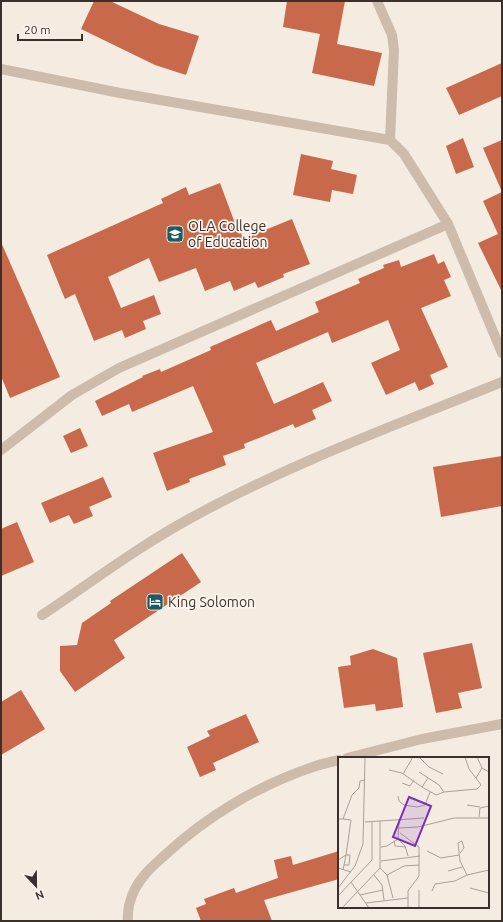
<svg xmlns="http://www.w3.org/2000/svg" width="503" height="922" font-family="Ubuntu,sans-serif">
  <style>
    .building { fill: #c8694b }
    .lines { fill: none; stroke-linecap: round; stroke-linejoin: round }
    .minor { stroke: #cdbbac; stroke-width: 10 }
    .labels { text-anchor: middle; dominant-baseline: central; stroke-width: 3.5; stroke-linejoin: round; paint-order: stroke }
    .poi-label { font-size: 14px; fill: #3b302b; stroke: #fbf5ee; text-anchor: start }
    .inset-road { fill: none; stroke: #aaa098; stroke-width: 1 }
    .view { fill: #7b2cbf; fill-opacity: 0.15; stroke: #7b2cbf; stroke-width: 2 }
    .inset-edge { fill: none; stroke: #3b302b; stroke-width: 2 }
  </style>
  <rect width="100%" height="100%" fill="#f4ebe1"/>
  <g class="building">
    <polygon points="94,1 110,1 159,24 199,36 186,75 155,65 81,29"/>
    <polygon points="287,1 345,1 337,44 382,53 374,86 312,73 320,34 283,27"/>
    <polygon points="502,63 502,96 459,115 446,88"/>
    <polygon points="463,138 474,167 456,174 446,146"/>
    <polygon points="502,140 502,192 483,148"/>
    <polygon points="301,154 333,161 331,169 357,175 353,194 332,190 330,202 293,195"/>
    <polygon points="220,183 239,234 241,233 243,239 292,219 310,264 283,274 284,277 258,288 255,282 234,291 230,281 205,291 196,268 159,282 149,258 108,277 121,308 154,295 161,314 143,321 146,329 125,338 122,330 94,341 75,294 65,299 47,255 163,203 161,199 186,187 189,195"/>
    <polygon points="502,192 502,292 478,243 498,234 483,201"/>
    <polygon points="1,242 60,377 10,398 1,376"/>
    <polygon points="434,254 438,264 444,261 451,277 444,280 451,296 421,308 448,367 430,375 434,384 419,391 415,382 386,395 371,363 400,350 388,320 332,343 328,332 256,363 274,404 323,382 332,401 312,410 316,419 295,428 293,424 244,444 245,448 223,456 226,465 189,479 190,482 167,491 153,453 213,432 193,386 132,412 129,404 102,416 95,401 143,377 142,376 160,369 161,372 211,350 210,347 271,320 276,331 319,312 315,302 360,283 358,279 384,268 383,265 399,260 401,267"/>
    <polygon points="80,428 88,446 71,453 63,436"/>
    <polygon points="502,456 502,506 441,517 433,467"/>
    <polygon points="103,477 112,497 89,507 93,516 74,524 69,515 50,523 41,503"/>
    <polygon points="17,522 34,562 1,576 1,529"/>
    <polygon points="182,553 201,582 114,640 125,658 75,692 60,671 60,646 77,645 82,623 111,603 110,601"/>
    <polygon points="472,643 482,688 458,693 462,708 436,713 423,653"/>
    <polygon points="373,649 397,658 403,707 376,711 375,704 344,708 338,667 351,665 350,656"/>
    <polygon points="21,690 45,729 1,755 1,702"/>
    <polygon points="246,714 259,742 213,763 216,770 200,777 187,747 210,736 207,731"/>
    <polygon points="339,851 339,879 264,900 272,921 201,921 196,908 206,904 204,899 234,888 236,893 278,878 274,860 291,856 293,865"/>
  </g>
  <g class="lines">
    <g class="minor">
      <polyline points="377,1 392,35 394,50 390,140"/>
      <polyline points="1,69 120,93 390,140 404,154 448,224 502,353"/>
      <polyline points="1,450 72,395 119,368 448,224"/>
      <path d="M42 615C90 583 138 547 189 519 289 464 396 425 502 382"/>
      <polyline points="347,758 422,739 502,724"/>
      <path d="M128 921C127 911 130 898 135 889 142 875 154 865 165 855 207 816 259 785 313 767 321 764 330 762 339 760"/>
    </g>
  </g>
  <defs>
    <g id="university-square" transform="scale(0.9)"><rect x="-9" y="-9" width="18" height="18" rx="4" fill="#1f5a5e" stroke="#fbf5ee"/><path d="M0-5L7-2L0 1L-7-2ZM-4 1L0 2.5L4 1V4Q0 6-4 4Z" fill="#fff"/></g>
    <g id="hotel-square" transform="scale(0.9)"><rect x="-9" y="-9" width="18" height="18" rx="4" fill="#1f5a5e" stroke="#fbf5ee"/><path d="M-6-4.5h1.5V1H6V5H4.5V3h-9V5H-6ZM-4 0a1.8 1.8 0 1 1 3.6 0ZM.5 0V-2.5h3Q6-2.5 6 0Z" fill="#fff"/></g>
  </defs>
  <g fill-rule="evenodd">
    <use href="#university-square" x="175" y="234"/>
    <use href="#hotel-square" x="155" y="602"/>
  </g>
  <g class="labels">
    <g class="poi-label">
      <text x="188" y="226">OLA College<tspan x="188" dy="16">of Education</tspan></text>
      <text x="168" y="602">King Solomon</text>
    </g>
  </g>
  <g transform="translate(338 757)">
    <rect width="151" height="151" fill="#f4ebe1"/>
    <path class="inset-road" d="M81 0 91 10 105 17M127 0 131 12 138 21 144 11M139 0 144 11 151 15M51 13 64 16 84 30M81 15 101 28 106 35 139 32 143 28 138 21M65 17 75 0M90 21 84 30 98 38 106 35M64 26 72 29 76 23M60 39 61 44 66 48 79 50 87 48 92 35M129 48 142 50M141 60 142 51 151 49M0 62H5L14 38 21 31 22 24 27 23M27 65 86 61M61 71 80 70 116 61H151M62 76 81 90V119L70 134V150M60 82 67 89 70 99M56 84 57 89 68 90M43 90 49 89 60 82 61 63M89 94 103 101 121 98M122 96 126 91 124 84 120 86 122 104 129 118 151 113M0 103 8 98 13 63 5 62M43 104 82 99M0 111 13 115M42 111 49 118 66 109 81 108M5 113 8 98H12L11 108H6M110 114 124 110M36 118 44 128 46 143M49 118 55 141M13 125 31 151M0 131 17 109 25 87 27 0M132 131 151 136M94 134 97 127 117 124 129 118M22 138 45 133M0 139 34 103V64M28 146 70 141M81 150V133M4 151 42 111V64M57 151H84"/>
    <path class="view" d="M71 40 93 49 77 89 55 80Z"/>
    <rect width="151" height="151" class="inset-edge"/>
  </g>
  <rect width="503" height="922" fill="none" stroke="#3b302b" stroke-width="4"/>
  <g transform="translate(36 886) rotate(158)" stroke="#fbf5ee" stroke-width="3" paint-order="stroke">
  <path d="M0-3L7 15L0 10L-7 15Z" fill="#3b302b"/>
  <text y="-6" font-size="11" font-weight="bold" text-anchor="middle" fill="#3b302b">N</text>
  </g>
  <path d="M18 34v6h64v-6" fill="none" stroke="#3b302b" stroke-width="2"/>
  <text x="24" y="34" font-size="12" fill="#3b302b" stroke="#fbf5ee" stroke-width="3" paint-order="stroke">20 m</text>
</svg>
